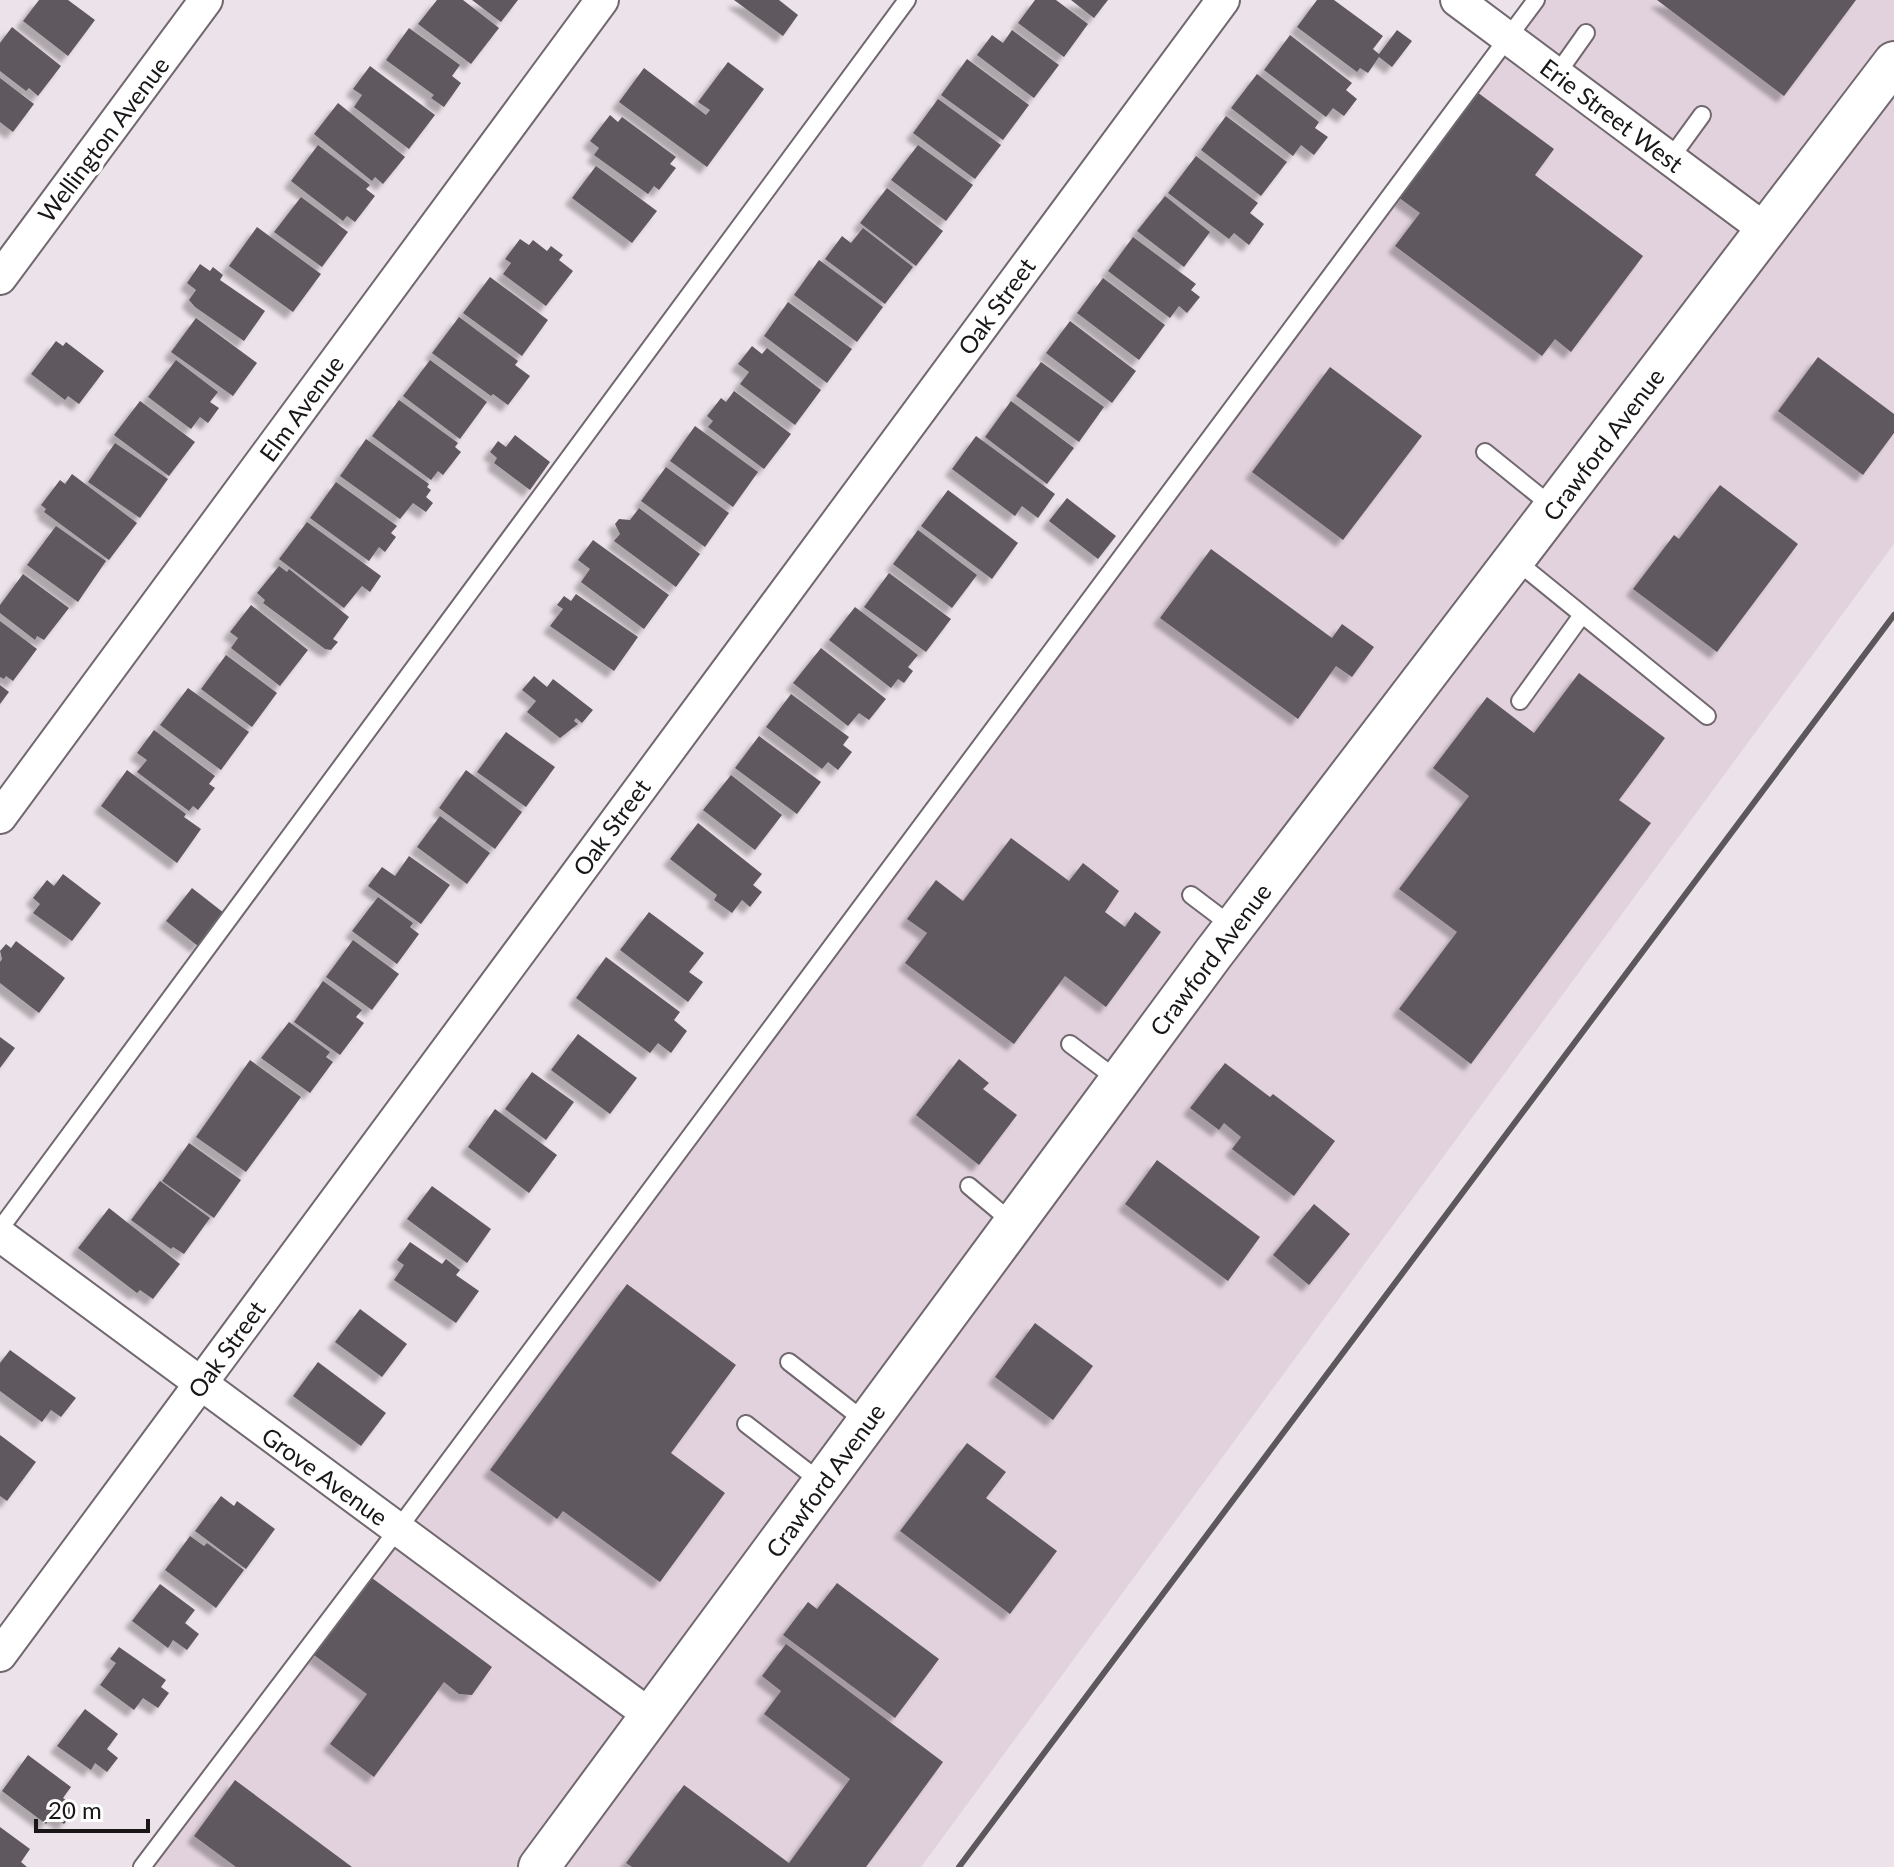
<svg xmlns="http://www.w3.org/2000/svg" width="1894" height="1867" font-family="Lato,sans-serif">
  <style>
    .built { fill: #e2d2de }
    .building { fill: #60585e; filter: url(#shadow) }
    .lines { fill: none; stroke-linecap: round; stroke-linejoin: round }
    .service-casing { stroke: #71686f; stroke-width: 20 }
    .minor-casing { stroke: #71686f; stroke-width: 36 }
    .tertiary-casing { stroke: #71686f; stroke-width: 44 }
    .service { stroke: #fff; stroke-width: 16 }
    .minor { stroke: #fff; stroke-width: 32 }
    .tertiary { stroke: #fff; stroke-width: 40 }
    .rail { stroke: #5c575a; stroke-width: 6 }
    .labels { text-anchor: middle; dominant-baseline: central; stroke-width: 8; stroke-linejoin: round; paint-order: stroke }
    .street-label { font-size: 24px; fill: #191618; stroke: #fff }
  </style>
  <defs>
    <filter id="shadow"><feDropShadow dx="-7" dy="7" stdDeviation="2" flood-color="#0004"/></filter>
  </defs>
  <rect width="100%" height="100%" fill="#ece2e9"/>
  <polygon class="built" points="1534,0 1894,0 1894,544 921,1867 150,1867"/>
  <g class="building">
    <polygon points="39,0 68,0 95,20 68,56 23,21"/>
    <polygon points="437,0 463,0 499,28 471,64 418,24"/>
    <polygon points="472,0 518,0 501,22"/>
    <polygon points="734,0 779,0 798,15 783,36"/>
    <polygon points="1035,0 1056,0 1088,24 1064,57 1018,23"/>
    <polygon points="1071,0 1108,0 1094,18"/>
    <polygon points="1317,0 1334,0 1383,36 1373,49 1379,54 1397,30 1412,41 1392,67 1379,57 1368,73 1360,68 1357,72 1297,27"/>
    <polygon points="1657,0 1856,0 1784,96"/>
    <polygon points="12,27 61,66 38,96 29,88 26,91 0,71 0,43"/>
    <polygon points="409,28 460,65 452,76 461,83 444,107 431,98 434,95 386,60"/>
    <polygon points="1012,30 1059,65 1034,98 977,55 992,35 1003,43"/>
    <polygon points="1290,35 1352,83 1346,90 1357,99 1344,116 1333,108 1326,117 1264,70"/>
    <polygon points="967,59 1029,105 1003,140 941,95"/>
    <polygon points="728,62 764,89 707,167 619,102 644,68 706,115 710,110 698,102"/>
    <polygon points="370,66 435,115 409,149 354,107 362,95 353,89"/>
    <polygon points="1257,74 1319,122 1315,128 1328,137 1314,155 1301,145 1293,156 1231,108"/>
    <polygon points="0,78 34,104 13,132 0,122"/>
    <polygon points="1477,92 1554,149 1535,175 1643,256 1571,352 1555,339 1542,356 1395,246 1420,213 1398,197"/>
    <polygon points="938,99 1001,145 975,179 913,133"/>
    <polygon points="338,103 405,157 383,184 375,177 372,181 314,134"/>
    <polygon points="610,115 618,122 622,117 676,157 670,164 676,168 659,190 654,186 648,194 594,155 599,148 590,141"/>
    <polygon points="1226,116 1287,162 1261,196 1201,150"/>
    <polygon points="318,145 370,185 366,189 375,196 355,222 347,216 343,221 291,181"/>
    <polygon points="918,145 973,185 946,221 891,180"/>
    <polygon points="1196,156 1258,203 1250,213 1264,224 1249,245 1234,233 1229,239 1168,193"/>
    <polygon points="596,166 657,211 632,243 572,198"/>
    <polygon points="887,188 943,231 916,266 860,223"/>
    <polygon points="1165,196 1210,232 1184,267 1137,231"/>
    <polygon points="301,197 348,232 322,267 274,232"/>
    <polygon points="257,227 321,274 293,312 229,266"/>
    <polygon points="863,228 913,267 885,304 825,259 842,236 851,243"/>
    <polygon points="1133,237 1196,284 1191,290 1200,297 1187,313 1179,306 1170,318 1108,271"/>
    <polygon points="520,239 529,245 533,240 547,251 551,246 563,255 559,260 573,271 546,306 503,274 511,263 505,259"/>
    <polygon points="819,260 883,307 857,342 794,295"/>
    <polygon points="200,264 210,271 213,267 223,275 220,280 265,311 244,341 195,307 189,300 196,290 187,283"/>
    <polygon points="490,277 548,320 522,356 463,313"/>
    <polygon points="1103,278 1165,325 1139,360 1077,313"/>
    <polygon points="788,302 852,349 827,383 764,336"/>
    <polygon points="459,317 518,361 515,365 530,376 508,405 493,394 491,396 432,353"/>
    <polygon points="196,318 257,363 233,396 171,352"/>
    <polygon points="1070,321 1136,371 1112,403 1046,353"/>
    <polygon points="56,341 63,346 66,342 104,371 79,404 68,396 65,400 31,374"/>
    <polygon points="752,346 762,354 767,348 821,390 795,425 740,384 749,372 738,364"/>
    <polygon points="1818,357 1894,414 1894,433 1863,475 1778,411"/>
    <polygon points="176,360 218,392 210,402 219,408 208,423 200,417 191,429 148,397"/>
    <polygon points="430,360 487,402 460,439 403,396"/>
    <polygon points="1041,362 1104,407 1079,442 1016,396"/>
    <polygon points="1330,367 1422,436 1343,540 1252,472"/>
    <polygon points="734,391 791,434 764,469 708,427 713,421 707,416 721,398 726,402"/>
    <polygon points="399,400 458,443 455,447 461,452 443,475 438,471 431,480 372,436"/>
    <polygon points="140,401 195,442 169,476 114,435"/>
    <polygon points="1011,401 1074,448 1047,484 985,437"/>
    <polygon points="695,426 758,472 733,507 670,461"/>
    <polygon points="515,435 550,462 530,490 494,463 497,458 490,452 498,441 506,447"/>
    <polygon points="976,436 1055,494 1038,518 1022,506 1015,516 952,469"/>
    <polygon points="366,439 429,484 427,487 431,490 426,497 433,503 426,512 413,503 400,519 340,476"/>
    <polygon points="115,443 168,479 140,518 88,482"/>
    <polygon points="666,467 729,513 705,547 641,501"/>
    <polygon points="72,474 137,523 109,560 44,512 46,509 41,505 60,480 65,484"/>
    <polygon points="336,482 397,526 391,533 396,537 385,552 379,547 369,561 310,518"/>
    <polygon points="1720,485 1798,544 1717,652 1633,589 1674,535 1679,539"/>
    <polygon points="948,490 1018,543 992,579 921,526"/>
    <polygon points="1067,498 1116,536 1098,559 1049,521"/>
    <polygon points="639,508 700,554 676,587 614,541 620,534 615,524 619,519 630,520"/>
    <polygon points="307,522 381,576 370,592 362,586 344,608 279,559"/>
    <polygon points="56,526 106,561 78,602 27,565"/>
    <polygon points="918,530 977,575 952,608 893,564"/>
    <polygon points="593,540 669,595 644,629 581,582 590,569 578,560"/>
    <polygon points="1211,549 1332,638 1342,624 1374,647 1352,677 1336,666 1298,719 1160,618"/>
    <polygon points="279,566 287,572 289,569 349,617 333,639 338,642 331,650 325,649 263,603 265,600 257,593"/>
    <polygon points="889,573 951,619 926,652 864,607"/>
    <polygon points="23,574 69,608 44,640 37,636 35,640 0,613 0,605"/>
    <polygon points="576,594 638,637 614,671 550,626 563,609 557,605 564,596 571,601"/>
    <polygon points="251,605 308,650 280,686 231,648 238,638 230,632"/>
    <polygon points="855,607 918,655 908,667 913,671 904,683 898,679 891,688 829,640"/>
    <polygon points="0,621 37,649 13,681 6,676 4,679 0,677"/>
    <polygon points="821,648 886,699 869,720 859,713 848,726 793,683"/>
    <polygon points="226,655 277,693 252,727 201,689"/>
    <polygon points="1579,673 1665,738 1619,800 1651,823 1471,1064 1399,1009 1457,932 1399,889 1469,796 1433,768 1487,697 1534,733"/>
    <polygon points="534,676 547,687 553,679 593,710 582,723 576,718 574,721 578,724 560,738 527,712 536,701 522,690"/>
    <polygon points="0,685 9,692 0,704"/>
    <polygon points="188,688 249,732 221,770 160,725"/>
    <polygon points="791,694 849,737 843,745 852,752 838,770 828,762 822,769 766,727"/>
    <polygon points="154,730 215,776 209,784 215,788 198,810 193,806 189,811 137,772 147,760 137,753"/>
    <polygon points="506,732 555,767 526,807 477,772"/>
    <polygon points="759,736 821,782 797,814 735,768"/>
    <polygon points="127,770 186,814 184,817 201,829 177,863 101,806"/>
    <polygon points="466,770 522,812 495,849 439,808"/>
    <polygon points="731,775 782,815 755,850 703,810"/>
    <polygon points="440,816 490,853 467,884 417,847"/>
    <polygon points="698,823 762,874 753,885 762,892 750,907 742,900 732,913 714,900 717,895 670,859"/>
    <polygon points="1011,838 1069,881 1083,863 1119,891 1105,912 1125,927 1135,912 1161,932 1106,1007 1065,976 1014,1044 905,963 927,933 907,919 936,880 963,901"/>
    <polygon points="409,856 450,885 421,924 368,886 382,867 395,876"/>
    <polygon points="63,874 101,903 72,941 33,913 40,904 33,898 47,880 54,886"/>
    <polygon points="192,888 224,913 198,946 166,921"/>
    <polygon points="378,897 413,923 410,927 419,934 397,964 352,931"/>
    <polygon points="649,912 704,953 689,972 703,982 688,1002 620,950"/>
    <polygon points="353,940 399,974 372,1010 326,977"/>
    <polygon points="16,941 65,978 39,1013 0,983 0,962 2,959 0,951 6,944 11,948"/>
    <polygon points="606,957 680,1012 674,1020 687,1031 671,1053 658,1043 650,1053 576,998"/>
    <polygon points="323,981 362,1010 356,1017 364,1023 340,1055 294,1022"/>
    <polygon points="289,1022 330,1052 326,1057 333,1062 310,1093 261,1058"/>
    <polygon points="578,1034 637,1078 610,1114 551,1070"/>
    <polygon points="0,1037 15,1048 0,1068"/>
    <polygon points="959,1059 989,1083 983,1089 1017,1115 979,1165 916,1115"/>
    <polygon points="250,1060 301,1097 246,1172 196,1137"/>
    <polygon points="1225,1063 1270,1097 1273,1094 1335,1141 1294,1196 1232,1149 1241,1137 1224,1123 1219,1130 1190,1108"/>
    <polygon points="532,1072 574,1102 546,1140 505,1109"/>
    <polygon points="495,1109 557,1155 529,1193 468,1147"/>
    <polygon points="189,1143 241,1180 214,1218 162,1181"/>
    <polygon points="1157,1160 1260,1237 1228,1281 1125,1204"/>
    <polygon points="160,1181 210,1218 184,1254 173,1247 171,1249 131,1220"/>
    <polygon points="432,1186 491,1229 467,1263 407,1219"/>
    <polygon points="1314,1204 1350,1234 1309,1285 1273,1255"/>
    <polygon points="109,1208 180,1264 153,1299 140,1290 137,1293 78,1248"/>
    <polygon points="410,1242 442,1264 446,1259 460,1270 456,1275 479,1291 456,1323 394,1280 404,1265 397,1260"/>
    <polygon points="627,1284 736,1365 671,1453 725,1493 660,1582 563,1511 557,1519 490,1470"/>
    <polygon points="360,1309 407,1344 382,1377 335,1342"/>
    <polygon points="1035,1323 1093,1366 1053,1420 995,1377"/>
    <polygon points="10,1350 76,1398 61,1417 51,1410 42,1422 0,1391 0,1363"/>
    <polygon points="318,1362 386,1413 361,1446 293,1396"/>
    <polygon points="0,1435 36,1462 7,1501 0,1496"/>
    <polygon points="967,1443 1006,1472 986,1498 1057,1551 1010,1614 900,1531"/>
    <polygon points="221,1496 234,1506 237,1501 275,1529 246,1569 195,1531"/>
    <polygon points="190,1536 204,1546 207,1543 244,1570 216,1608 165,1570"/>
    <polygon points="372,1578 492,1667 472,1695 459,1694 444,1682 374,1777 330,1744 367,1694 314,1655"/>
    <polygon points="837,1583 939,1659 895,1718 783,1635 808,1602 817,1609"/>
    <polygon points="160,1584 195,1610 185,1623 199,1634 187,1650 173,1640 168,1648 132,1621"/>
    <polygon points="786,1644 943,1762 866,1867 632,1867 626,1863 684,1785 789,1863 850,1779 764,1714 781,1691 762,1676"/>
    <polygon points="119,1647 166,1680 161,1687 169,1693 158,1708 143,1698 134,1710 100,1685 116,1663 110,1659"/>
    <polygon points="85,1709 118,1734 107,1749 118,1758 107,1772 95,1763 91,1770 57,1746"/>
    <polygon points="28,1755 71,1787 63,1798 77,1808 64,1824 52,1816 46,1824 2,1791"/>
    <polygon points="235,1780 352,1867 236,1867 194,1836"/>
    <polygon points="0,1827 30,1849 21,1862 27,1867 0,1867"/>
  </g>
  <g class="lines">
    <g class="service-casing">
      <g id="service">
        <polyline points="1557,74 1586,33"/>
        <polyline points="1670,159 1702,115"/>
        <polyline points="1485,452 1553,507"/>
        <polyline points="1515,560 1707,716"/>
        <polyline points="1520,701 1582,615"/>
        <polyline points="1191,895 1232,926"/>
        <polyline points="1070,1044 1118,1080"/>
        <polyline points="969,1186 1013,1223"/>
        <polyline points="0,1229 907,0"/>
        <polyline points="789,1362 866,1422"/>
        <polyline points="746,1424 821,1482"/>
        <polyline points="142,1867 398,1529 1536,0"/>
      </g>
    </g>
    <g class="minor-casing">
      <g id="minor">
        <polyline points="1457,0 1767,231"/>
        <polyline points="0,278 206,0"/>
        <polyline points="0,817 602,0"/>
        <polyline points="0,1235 651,1716"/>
        <polyline points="0,1655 1223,0"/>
      </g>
    </g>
    <g class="tertiary-casing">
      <polyline id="tertiary" points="539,1867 1213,954 1894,62"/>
    </g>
    <use href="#service" class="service"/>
    <use href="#minor" class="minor"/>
    <use href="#tertiary" class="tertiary"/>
    <polyline class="rail" points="959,1867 1894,615"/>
  </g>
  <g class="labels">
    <g class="street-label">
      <text transform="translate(1612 115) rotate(37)">Erie Street West</text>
      <text transform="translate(103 139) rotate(-53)">Wellington Avenue</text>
      <text transform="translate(996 306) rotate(-54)">Oak Street</text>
      <text transform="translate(301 408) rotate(-54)">Elm Avenue</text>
      <text transform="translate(1603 444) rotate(-53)">Crawford Avenue</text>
      <text transform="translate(611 827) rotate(-54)">Oak Street</text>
      <text transform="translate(1210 959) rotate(-53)">Crawford Avenue</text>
      <text transform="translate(226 1349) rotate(-54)">Oak Street</text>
      <text transform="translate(325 1476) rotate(36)">Grove Avenue</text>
      <text transform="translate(825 1480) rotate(-54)">Crawford Avenue</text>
    </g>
  </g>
  <path d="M36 1819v12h112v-12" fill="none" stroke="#191618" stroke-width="4"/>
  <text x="48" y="1819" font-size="24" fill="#191618" stroke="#ffffff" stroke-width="6" paint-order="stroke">20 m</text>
</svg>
